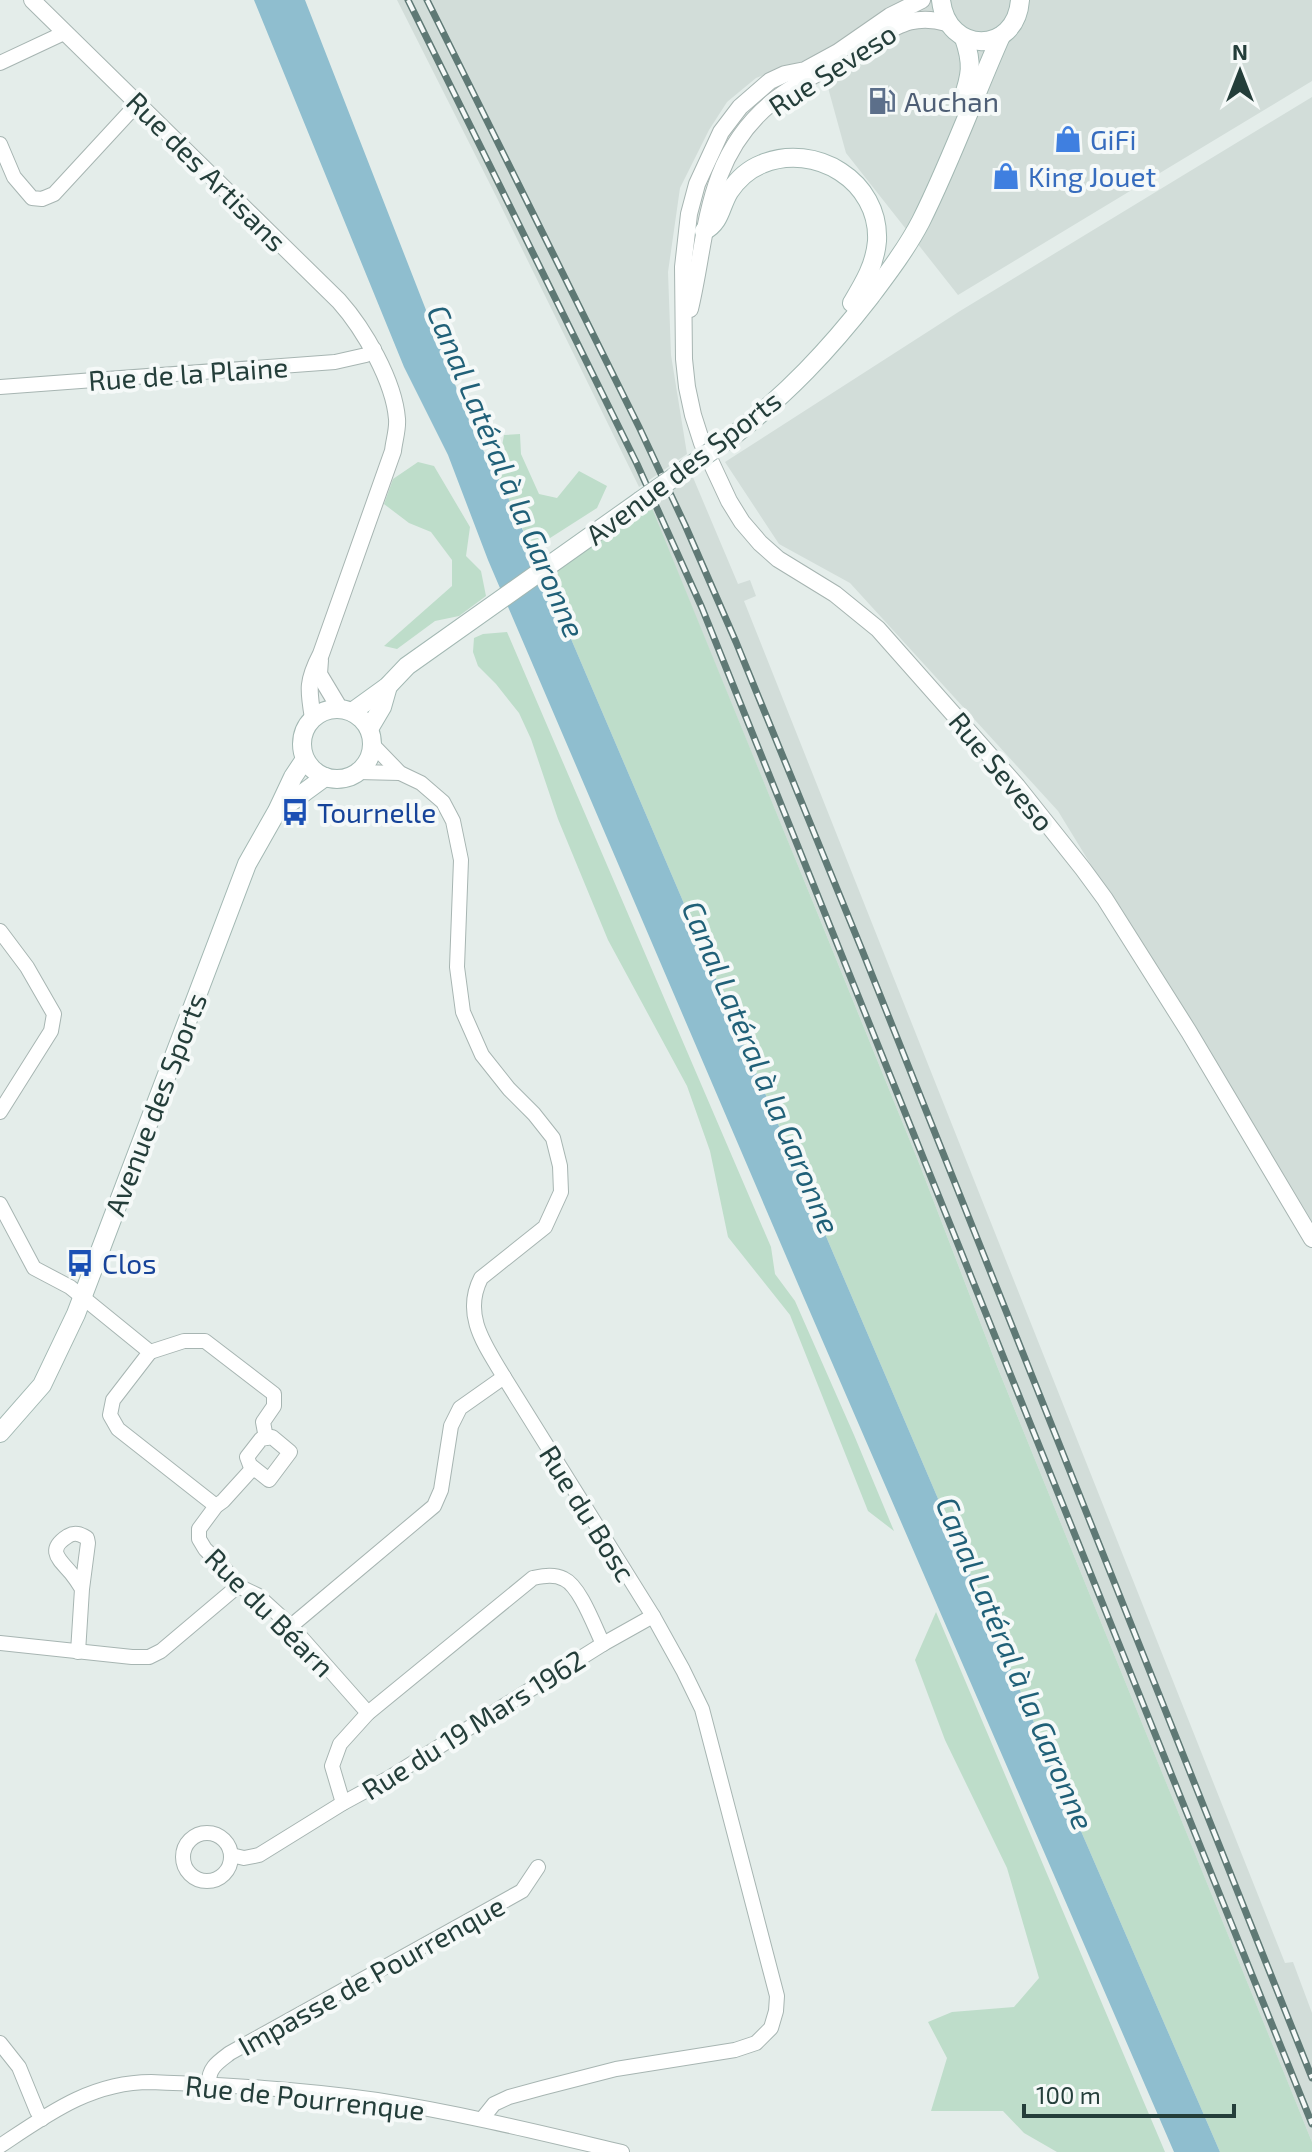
<svg xmlns="http://www.w3.org/2000/svg" width="1312" height="2152" font-family="'Exo 2',sans-serif">
  <style>
    .built { fill: #d2ddd9 }
    .green { fill: #beddca }
    .water { fill: #8fbecf }
    .lines { fill: none; stroke-linecap: round; stroke-linejoin: round }
    .minor-casing { stroke: #a7b5b2; stroke-width: 16 }
    .tertiary-casing { stroke: #a7b5b2; stroke-width: 18 }
    .secondary-casing { stroke: #a3b8b3; stroke-width: 20 }
    .minor { stroke: #fff; stroke-width: 14 }
    .tertiary { stroke: #fff; stroke-width: 16 }
    .secondary { stroke: #fff; stroke-width: 18 }
    .rail-casing { stroke: #5f7975; stroke-width: 7 }
    .rail { stroke: #f5f9f8; stroke-width: 4; stroke-dasharray: 12; stroke-linecap: butt }
    .secondary-bridge-casing { stroke: #a3b8b3; stroke-width: 20; stroke-linecap: butt }
    .secondary-bridge { stroke: #fff; stroke-width: 18 }
    .labels { text-anchor: middle; dominant-baseline: central; stroke-width: 8; stroke-linejoin: round; paint-order: stroke }
    .street-label { font-size: 28px; fill: #243e3a; stroke: #f5f9f8 }
    .service-label { font-size: 28px; fill: #4e5e75; stroke: #f5f9f8; text-anchor: start }
    .shop-label { font-size: 28px; fill: #366cbe; stroke: #f5f9f8; text-anchor: start }
    .transit-label { font-size: 28px; fill: #164399; stroke: #f5f9f8; text-anchor: start }
    .water-label { font-size: 30px; font-style: italic; fill: #206078; stroke: #f5f9f8 }
  </style>
  <rect width="100%" height="100%" fill="#e4edea"/>
  <g class="built">
    <polygon points="397,0 1312,0 1312,81 958,295 846,153 819,55 756,78 727,102 709,130 680,188 668,272 671,355 687,454 639,487 496,196"/>
    <polygon points="1312,97 1312,1226 1058,811 850,583 779,544 725,462 960,311"/>
    <polygon points="692,475 738,584 750,580 756,596 744,601 1285,1963 1293,1962 1312,2013 1312,2142 997,1366 919,1163 817,912 650,505"/>
  </g>
  <g class="green">
    <polygon points="520,434 521,454 539,494 557,498 579,471 607,486 597,508 536,547 526,536 497,475 504,435"/>
    <polygon points="418,462 434,466 470,527 466,556 481,571 486,596 459,616 435,621 397,649 384,646 452,586 452,560 431,532 409,523 384,504 393,479"/>
    <polygon points="647,496 817,912 919,1163 997,1366 1289,2085 1312,2142 1312,2152 1220,2152 1006,1658 551,592 540,572"/>
    <polygon points="507,632 771,1247 775,1274 795,1301 854,1435 894,1531 868,1511 790,1315 728,1237 710,1151 687,1086 608,940 558,819 531,739 519,713 496,684 478,666 473,652 474,638 483,634"/>
    <polygon points="936,1612 1165,2152 1057,2152 1024,2133 1003,2111 931,2111 947,2058 928,2022 952,2012 1014,2007 1039,1978 1007,1868 945,1740 915,1660"/>
  </g>
  <polygon class="water" points="254,0 305,0 474,433 505,491 551,592 1006,1658 1220,2152 1174,2152 804,1298 488,560 448,455 404,367"/>
  <g class="lines">
    <g class="minor-casing">
      <g id="minor">
        <polyline points="0,63 64,33"/>
        <polyline points="0,144 14,177 32,198 42,199 54,194 138,103"/>
        <polyline points="0,387 335,362 366,355 374,349"/>
        <path d="M372 744 400 773 421 783 443 802 453 821 461 860 457 967 463 1012 482 1055 509 1089 534 1114 553 1138 560 1166 561 1192 545 1227 481 1278C462 1315 485 1345 504 1377L653 1616 683 1670 702 1709 777 1996 776 2011 771 2028 756 2043 735 2050 616 2069 542 2088 509 2097 494 2104 482 2119"/>
        <polyline points="358,772 400,773"/>
        <polyline points="0,931 27,967 54,1014 51,1031 0,1112"/>
        <polyline points="0,1204 34,1268 70,1287 150,1352 113,1400 110,1415 118,1429 216,1506"/>
        <polyline points="150,1352 184,1341 205,1341 274,1394 274,1406 263,1422 266,1438"/>
        <polygon points="272,1437 290,1452 269,1480 250,1465 247,1457 261,1439"/>
        <polyline points="253,1468 223,1501 216,1506 199,1529 199,1539 205,1549 225,1569 238,1586 257,1595 291,1626 368,1713"/>
        <polyline points="291,1626 434,1506 441,1490 451,1426 460,1408 504,1377"/>
        <polyline points="0,1643 132,1657 149,1657 161,1651 238,1586"/>
        <path d="M78 1652 82 1589 88 1543 87 1538C80 1534 75 1532 68 1536 46 1550 59 1559 71 1573 75 1578 79 1584 82 1589"/>
        <path d="M343 1803 332 1766 340 1744 368 1713 533 1578C544 1576 554 1574 564 1579 580 1586 595 1628 603 1644"/>
        <circle cx="207" cy="1857" r="24"/>
        <polyline points="231,1855 244,1858 259,1855 343,1803 389,1778 603,1644 653,1616"/>
        <polyline points="0,2043 19,2067 37,2111 42,2119"/>
        <path d="M209 2084C208 2068 218 2062 230 2053L522 1891 538 1867"/>
        <path d="M0 2146C48 2114 91 2082 151 2082 226 2085 302 2089 377 2100 460 2113 541 2133 622 2152"/>
      </g>
    </g>
    <g class="tertiary-casing">
      <g id="tertiary">
        <path d="M32 0 339 301C364 329 394 381 397 419 398 429 394 441 393 451L321 654C307 681 308 689 313 718"/>
        <polyline points="922,0 890,16 838,52 805,70 785,74 770,81 740,107 721,132 697,184 689,214 683,267 684,359 687,387 693,415 702,443 729,501 742,522 760,543 778,559 835,594 878,629 1017,786 1083,869 1105,899 1189,1032 1312,1239"/>
        <path d="M873 39C900 24 916 14 947 23"/>
        <path d="M690 309C708 233 704 159 771 103 786 90 806 80 823 70"/>
        <polyline points="320,660 319,674 340,709"/>
      </g>
    </g>
    <g class="secondary-casing">
      <g id="secondary">
        <path d="M941 0C947 55 1016 55 1020 0"/>
        <path d="M962 101C971 75 973 64 964 38"/>
        <path d="M704 231C721 222 720 207 729 192 737 180 749 169 762 164 815 142 880 181 877 241 875 265 864 283 852 303"/>
        <path d="M733 436C787 394 828 351 870 297 888 273 907 248 921 221 951 161 974 97 1001 36"/>
        <circle cx="337" cy="744" r="35"/>
        <polyline points="352,712 388,686 407,666 640,501"/>
        <polyline points="369,729 382,707 388,686"/>
        <polyline points="280,810 325,777"/>
        <polyline points="0,1433 42,1385 76,1314 247,864 277,811 293,777 305,759"/>
      </g>
    </g>
    <use href="#minor" class="minor"/>
    <use href="#tertiary" class="tertiary"/>
    <use href="#secondary" class="secondary"/>
    <g class="rail-casing">
      <g id="rail">
        <polyline points="408,0 637,464 702,608 1312,2124"/>
        <polyline points="427,0 639,427 685,525 736,642 862,950 1312,2078"/>
      </g>
    </g>
    <use href="#rail" class="rail"/>
    <g class="secondary-bridge-casing">
      <polyline id="secondary-bridge" points="640,501 733,436"/>
    </g>
    <use href="#secondary-bridge" class="secondary-bridge"/>
  </g>
  <defs>
    <g id="fuel-bare" transform="scale(2.16)"><path d="M-5.5-6h7V0h2V4h1.3V-2.5L3-4.5l.8-.8L6-3V5H2.5V1h-1V6h-7ZM-4.2-4.7v3.2H.2V-4.7Z" fill="#5c6f8a" stroke="#f5f9f8" stroke-width="2.5" paint-order="stroke"/></g>
    <g id="shop-bare" transform="scale(2.16)"><path d="M-5-2.5h2.3a2.7 3.5 0 0 1 5.4 0H5L5.5 6h-11ZM-1.5-2.5h3a1.5 2.3 0 0 0-3 0Z" fill="#3f7fe0" stroke="#f5f9f8" stroke-width="2.5" paint-order="stroke"/></g>
    <g id="bus-bare" transform="scale(2.16)"><path d="M-5-6H5V4H4V6H2V4H-2V6H-4V4H-5ZM-3.5-4V0h7V-4ZM-3.5 1.2v1.5H-2V1.2ZM2 1.2v1.5H3.5V1.2Z" fill="#1a4fb4" stroke="#f5f9f8" stroke-width="2.5" paint-order="stroke"/></g>
  </defs>
  <g fill-rule="evenodd">
    <use href="#fuel-bare" x="882" y="101"/>
    <use href="#shop-bare" x="1068" y="139"/>
    <use href="#shop-bare" x="1006" y="176"/>
    <use href="#bus-bare" x="295" y="812"/>
    <use href="#bus-bare" x="80" y="1263"/>
  </g>
  <g class="labels">
    <g class="street-label">
      <text transform="translate(832 69) rotate(-33)">Rue Seveso</text>
      <text transform="translate(207 171) rotate(45)">Rue des Artisans</text>
      <text transform="translate(188 373) rotate(-4)">Rue de la Plaine</text>
      <text transform="translate(683 467) rotate(-37)">Avenue des Sports</text>
      <text transform="translate(1002 771) rotate(50)">Rue Seveso</text>
      <text transform="translate(155 1104) rotate(-69)">Avenue des Sports</text>
      <text transform="translate(588 1513) rotate(58)">Rue du Bosc</text>
      <text transform="translate(270 1612) rotate(45)">Rue du Béarn</text>
      <text transform="translate(473 1724) rotate(-32)">Rue du 19 Mars 1962</text>
      <text transform="translate(371 1975) rotate(-29)">Impasse de Pourrenque</text>
      <text transform="translate(305 2097) rotate(6)">Rue de Pourrenque</text>
    </g>
    <g class="service-label">
      <text x="904" y="101">Auchan</text>
    </g>
    <g class="shop-label">
      <text x="1090" y="139">GiFi</text>
      <text x="1028" y="176">King Jouet</text>
    </g>
    <g class="transit-label">
      <text x="317" y="812">Tournelle</text>
      <text x="102" y="1263">Clos</text>
    </g>
    <g class="water-label">
      <text transform="translate(507 471) rotate(67)">Canal Latéral à la Garonne</text>
      <text transform="translate(762 1067) rotate(67)">Canal Latéral à la Garonne</text>
      <text transform="translate(1016 1663) rotate(67)">Canal Latéral à la Garonne</text>
    </g>
  </g>
  <g transform="translate(1240 72)" stroke="#f5f9f8" stroke-width="6" paint-order="stroke">
  <path d="M0-6L14 30L0 20L-14 30Z" fill="#243e3a"/>
  <text y="-12" font-size="22" font-weight="bold" text-anchor="middle" fill="#243e3a">N</text>
  </g>
  <path d="M1024 2104v12h210v-12" fill="none" stroke="#243e3a" stroke-width="4"/>
  <text x="1036" y="2104" font-size="24" fill="#243e3a" stroke="#f5f9f8" stroke-width="6" paint-order="stroke">100 m</text>
</svg>
